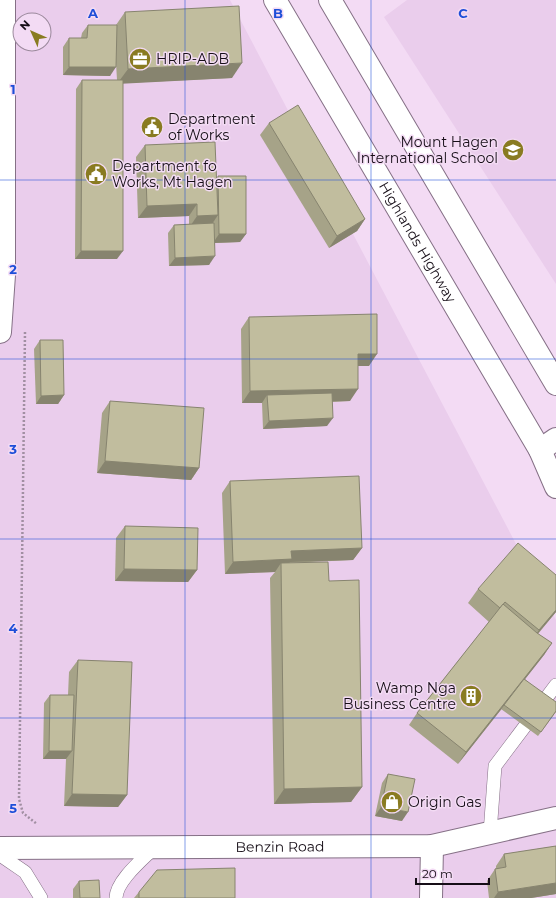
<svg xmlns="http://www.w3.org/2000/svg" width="556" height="898" font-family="Montserrat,sans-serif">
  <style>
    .built { fill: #eacdec; fill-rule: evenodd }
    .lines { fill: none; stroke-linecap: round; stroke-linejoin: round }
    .lane-casing { stroke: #857086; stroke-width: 14 }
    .street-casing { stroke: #857086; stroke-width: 24 }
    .secondary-casing { stroke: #857086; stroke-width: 24 }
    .highway-casing { stroke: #857086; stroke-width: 24 }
    .path { stroke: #a18fa2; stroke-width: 2.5; stroke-dasharray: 2 2; stroke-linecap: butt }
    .lane { stroke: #fff; stroke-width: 13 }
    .street { stroke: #fff; stroke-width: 22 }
    .secondary { stroke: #fff; stroke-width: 22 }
    .highway { stroke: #fff; stroke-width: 22 }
    .wall { fill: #a6a388 }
    .shaded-wall { fill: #87846f }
    .building { fill: #c1bd9e; stroke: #87846f }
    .grid { fill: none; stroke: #1d4ed8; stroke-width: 1; stroke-opacity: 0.55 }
    .labels { text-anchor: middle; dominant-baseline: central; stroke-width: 3; stroke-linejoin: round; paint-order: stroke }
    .poi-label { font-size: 14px; fill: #160e17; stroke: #f3dbf4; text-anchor: start }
    .street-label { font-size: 14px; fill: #160e17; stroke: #f3dbf4 }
    .grid-label { font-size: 13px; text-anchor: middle; font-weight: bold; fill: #1d4ed8; stroke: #f3dbf4; stroke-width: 3; stroke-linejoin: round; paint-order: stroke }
  </style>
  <rect width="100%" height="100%" fill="#f3dbf4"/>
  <g class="built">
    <path d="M10 0H230L556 620V898H0V267ZM20 20H44V44H20Z"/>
    <polygon points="407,0 556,0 556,284 384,17"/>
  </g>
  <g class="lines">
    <g class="lane-casing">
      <g id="lane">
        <polyline points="490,833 495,766 556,685"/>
        <polyline points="0,855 25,872 41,898"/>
        <path d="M116 898C116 881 143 859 155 847"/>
      </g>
    </g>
    <g class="street-casing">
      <g id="street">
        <path id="s1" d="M0 848 432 846 556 818"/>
        <polyline points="431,898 432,846"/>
      </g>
    </g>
    <g class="secondary-casing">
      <g id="secondary">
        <polyline points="0,332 4,275 4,0"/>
        <polyline points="540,450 556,439"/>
      </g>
    </g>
    <g class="highway-casing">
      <g id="highway">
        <path id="s2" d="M275 0 540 450 556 487"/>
        <polyline points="330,0 556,384"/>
      </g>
    </g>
    <polyline class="path" points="25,332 19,799 23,813 37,824"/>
    <use href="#lane" class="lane"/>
    <use href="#street" class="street"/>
    <use href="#secondary" class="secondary"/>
    <use href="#highway" class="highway"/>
  </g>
  <g class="wall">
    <polygon points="125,12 232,78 123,83 117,259 75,259 76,89 82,80 117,80 116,63 110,76 63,75 63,47 69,38 81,38 82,33 88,25 116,25"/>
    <polygon points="269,123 365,219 357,231 329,248 260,135"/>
    <polygon points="145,145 217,179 218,176 246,234 240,242 215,243 209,265 169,266 168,233 174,225 189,224 189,216 138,218 136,157"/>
    <polygon points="249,317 369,366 358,366 350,401 332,402 327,426 263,429 262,403 242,403 241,329"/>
    <polygon points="40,340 64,395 58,404 36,404 34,349"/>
    <polygon points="110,401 199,468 191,480 97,473 102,413"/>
    <polygon points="230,481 362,548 353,560 289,563 329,581 362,787 351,802 274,804 270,578 275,572 225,574 222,493"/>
    <polygon points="125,526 197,570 188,582 115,581 116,538"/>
    <polygon points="478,589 556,612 538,634 552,643 544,655 525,679 556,712 538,736 501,709 504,706 458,764 409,725 417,713 489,622 468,603"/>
    <polygon points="78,660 127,795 118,807 64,806 66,759 43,759 44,703 50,695 68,695 69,672"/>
    <polygon points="388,774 402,821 375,816 382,783"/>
    <polygon points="556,846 556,894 531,898 489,898 487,881 495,869 496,868 496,866 504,854"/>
    <polygon points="79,881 100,898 73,898 73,889"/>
    <polygon points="139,892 235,898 134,898"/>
  </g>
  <g class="shaded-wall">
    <polygon points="242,63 232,78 117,84 128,69"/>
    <polygon points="69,67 116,67 110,76 63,75"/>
    <polygon points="197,204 189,216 138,218 147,206"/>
    <polygon points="218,215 210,227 189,228 197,216"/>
    <polygon points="365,219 357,231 329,248 337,236"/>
    <polygon points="219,234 246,234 240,242 213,243"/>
    <polygon points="81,251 123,251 117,259 75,259"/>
    <polygon points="215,256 209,265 169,266 175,258"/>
    <polygon points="358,354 377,354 369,366 349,366"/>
    <polygon points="358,389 350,401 268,403 267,395 262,403 242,403 250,391"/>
    <polygon points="64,395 58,404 36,404 41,396"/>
    <polygon points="333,418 327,426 263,429 269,421"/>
    <polygon points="105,461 199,468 191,480 97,473"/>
    <polygon points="362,548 353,560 290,562 283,571 281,563 275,572 225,574 233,562 291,551"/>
    <polygon points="124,569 197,570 188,582 115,581"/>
    <polygon points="556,610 556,612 528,645 539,630"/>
    <polygon points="552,643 544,655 458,764 466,752"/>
    <polygon points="49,751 72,751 66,759 43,759"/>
    <polygon points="362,787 351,802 274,804 284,789"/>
    <polygon points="72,794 127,795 118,807 64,806"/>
    <polygon points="381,807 408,812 402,821 375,816"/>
    <polygon points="556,883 556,894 531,898 494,898 498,892"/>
  </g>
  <g class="building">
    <polygon points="239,6 242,63 128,69 125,12"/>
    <polygon points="88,25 117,25 116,67 69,67 69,38 87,38"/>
    <polygon points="82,80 123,80 123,251 81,251"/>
    <polygon points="298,105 365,219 337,236 269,123"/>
    <polygon points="215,142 218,215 197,216 197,204 147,206 145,145"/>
    <polygon points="218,176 246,176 246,234 219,234"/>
    <polygon points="214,223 215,256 175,258 174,225"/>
    <polygon points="377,314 377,354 358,354 358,389 250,391 249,317"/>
    <polygon points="40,340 63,340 64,395 41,396"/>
    <polygon points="332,393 333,418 269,421 267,395"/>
    <polygon points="110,401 204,408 199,468 105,461"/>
    <polygon points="359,476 362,548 291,551 292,559 233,562 230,481"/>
    <polygon points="125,526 198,528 197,570 124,569"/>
    <polygon points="518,543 556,575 556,610 539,630 505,602 500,608 478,589"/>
    <polygon points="328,562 329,581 359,580 362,787 284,789 281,563"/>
    <polygon points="503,604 537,633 552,643 466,752 417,713"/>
    <polygon points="78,660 132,662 127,795 72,794"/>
    <polygon points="524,679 556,702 556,711 541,732 504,705"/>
    <polygon points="50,695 74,695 72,751 49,751"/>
    <polygon points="388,774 415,779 408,812 381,807"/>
    <polygon points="556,846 556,883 498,892 495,869 506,867 504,854"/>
    <polygon points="235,868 235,898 139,898 139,892 157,870"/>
    <polygon points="99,880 100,898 80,898 79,881"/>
  </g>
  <path class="grid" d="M185 0V898M371 0V898M0 180H556M0 359H556M0 539H556M0 718H556"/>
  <defs>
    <g id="office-disc" transform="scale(1.15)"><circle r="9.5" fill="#897b21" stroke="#f3dbf4"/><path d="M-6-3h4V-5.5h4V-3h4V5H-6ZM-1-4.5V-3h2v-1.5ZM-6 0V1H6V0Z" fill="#fff"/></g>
    <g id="civic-disc" transform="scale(1.15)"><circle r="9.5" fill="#897b21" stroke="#f3dbf4"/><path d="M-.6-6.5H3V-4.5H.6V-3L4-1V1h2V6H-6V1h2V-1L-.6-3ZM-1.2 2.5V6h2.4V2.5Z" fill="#fff"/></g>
    <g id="school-disc" transform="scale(1.15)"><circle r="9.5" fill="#897b21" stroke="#f3dbf4"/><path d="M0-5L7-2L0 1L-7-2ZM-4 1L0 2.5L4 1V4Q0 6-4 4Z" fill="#fff"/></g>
    <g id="building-disc" transform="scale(1.15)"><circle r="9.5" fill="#897b21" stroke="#f3dbf4"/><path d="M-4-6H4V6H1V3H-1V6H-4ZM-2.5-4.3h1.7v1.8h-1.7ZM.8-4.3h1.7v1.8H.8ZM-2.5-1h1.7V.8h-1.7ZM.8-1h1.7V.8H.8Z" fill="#fff"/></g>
    <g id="shop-disc" transform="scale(1.15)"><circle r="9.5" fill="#897b21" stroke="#f3dbf4"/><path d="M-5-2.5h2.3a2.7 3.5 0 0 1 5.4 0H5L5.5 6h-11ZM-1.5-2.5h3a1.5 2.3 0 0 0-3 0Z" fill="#fff"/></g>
  </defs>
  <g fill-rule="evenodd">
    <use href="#office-disc" x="140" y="59"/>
    <use href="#civic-disc" x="152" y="127"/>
    <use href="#school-disc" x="513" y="150"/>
    <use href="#civic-disc" x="96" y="174"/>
    <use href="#building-disc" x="471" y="696"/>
    <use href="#shop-disc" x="392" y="802"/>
  </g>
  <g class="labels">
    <g class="poi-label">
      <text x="156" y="59">HRIP-ADB</text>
      <text x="168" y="119">Department<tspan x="168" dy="16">of Works</tspan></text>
      <text x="498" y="142" text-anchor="end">Mount Hagen<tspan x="498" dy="16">International School</tspan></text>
      <text x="112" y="166">Department fo<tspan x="112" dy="16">Works, Mt Hagen</tspan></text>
      <text x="456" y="688" text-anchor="end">Wamp Nga<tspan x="456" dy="16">Business Centre</tspan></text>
      <text x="408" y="802">Origin Gas</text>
    </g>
    <g class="street-label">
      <text stroke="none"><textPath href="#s2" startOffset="281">Highlands Highway</textPath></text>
      <text stroke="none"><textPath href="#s1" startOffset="280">Benzin Road</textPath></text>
    </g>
  </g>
  <g class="grid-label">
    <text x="93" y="18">A</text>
    <text x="278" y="18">B</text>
    <text x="463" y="18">C</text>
    <text x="13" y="94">1</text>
    <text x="13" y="274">2</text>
    <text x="13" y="454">3</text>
    <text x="13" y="633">4</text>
    <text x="13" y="813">5</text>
  </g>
  <g transform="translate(32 32) rotate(315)"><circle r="19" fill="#f3dbf4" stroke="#9b899c"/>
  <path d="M0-3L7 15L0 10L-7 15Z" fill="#897b21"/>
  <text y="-6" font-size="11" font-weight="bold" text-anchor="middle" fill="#160e17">N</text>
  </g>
  <path d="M416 878v6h73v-6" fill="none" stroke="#160e17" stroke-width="2"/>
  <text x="422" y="878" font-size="12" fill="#160e17" stroke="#f3dbf4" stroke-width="3" paint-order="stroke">20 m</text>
</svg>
